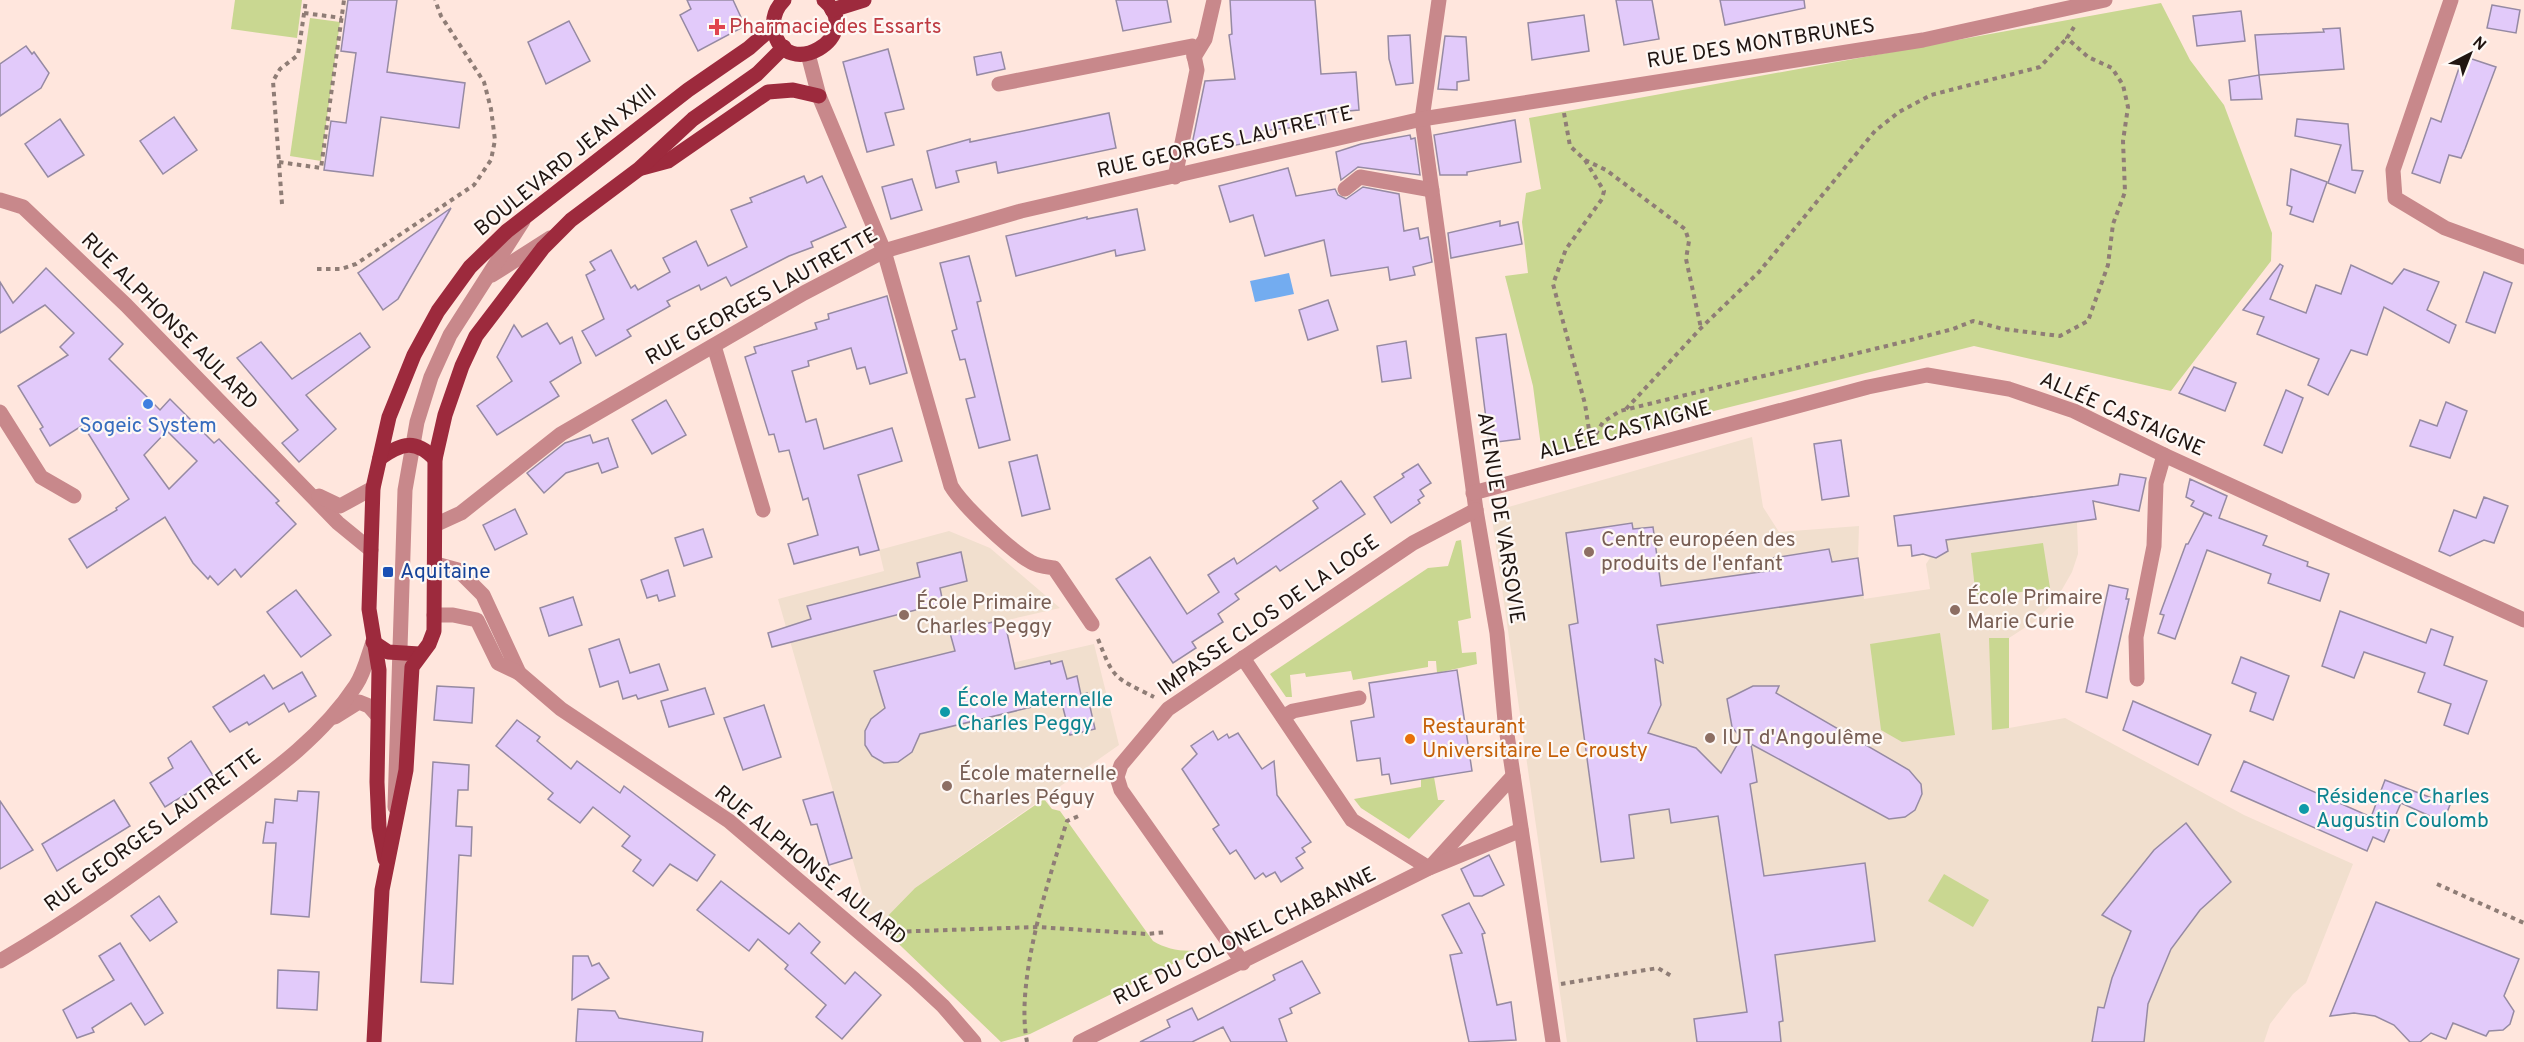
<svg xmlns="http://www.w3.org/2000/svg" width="2524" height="1042" font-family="Overpass,sans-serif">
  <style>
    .education { fill: #f1dfce }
    .green { fill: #c9d791 }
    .water { fill: #73acf0 }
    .building { fill: #e2cafa; stroke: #968aa3; stroke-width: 1.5; fill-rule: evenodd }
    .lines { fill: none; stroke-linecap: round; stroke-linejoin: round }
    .path { stroke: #8f7d76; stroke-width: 4; stroke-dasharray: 4.5 4.5; stroke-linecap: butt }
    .minor { stroke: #c8888b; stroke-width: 15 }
    .major { stroke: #9d2a3d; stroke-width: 15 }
    .health-dot { fill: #e0444e; stroke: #fef8f5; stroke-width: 2 }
    .shop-dot { fill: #3f7fe0; stroke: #fef8f5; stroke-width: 2 }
    .education-dot { fill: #8d6e63; stroke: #fef8f5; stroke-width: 2 }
    .transit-dot { fill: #1a4fb4; stroke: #fef8f5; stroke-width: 2 }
    .culture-dot { fill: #0f9aa8; stroke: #fef8f5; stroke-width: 2 }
    .food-dot { fill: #e8710a; stroke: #fef8f5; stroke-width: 2 }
    .labels { text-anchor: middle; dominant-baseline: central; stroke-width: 4.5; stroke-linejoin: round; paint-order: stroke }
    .health-label { font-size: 21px; fill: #be3a42; stroke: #fef8f5; text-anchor: start }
    .street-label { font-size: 21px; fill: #201511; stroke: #fef8f5 }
    .shop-label { font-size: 21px; fill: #366cbe; stroke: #fef8f5 }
    .education-label { font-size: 21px; fill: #785e54; stroke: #fef8f5; text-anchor: start }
    .transit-label { font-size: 21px; fill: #164399; stroke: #fef8f5; text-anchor: start }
    .culture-label { font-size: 21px; fill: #0d838f; stroke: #fef8f5; text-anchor: start }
    .food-label { font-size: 21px; fill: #c56008; stroke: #fef8f5; text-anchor: start }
  </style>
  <rect width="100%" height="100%" fill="#ffe6dd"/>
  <g class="education">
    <polygon points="1752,437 1763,507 1779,532 1859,526 1858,558 1864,599 1930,589 1926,564 1930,558 1923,554 1912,556 1910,545 1898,546 1894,516 2091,488 2096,519 2077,522 2078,554 2072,572 2056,600 2035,621 2009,638 2009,728 2065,718 2244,815 2353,864 2306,983 2293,994 2270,1024 2264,1042 1567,1042 1491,512"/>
    <polygon points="949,531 990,548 1060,608 951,633 960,675 1094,644 1119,745 915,888 879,925 862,908 864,899 778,599 884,571 879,550"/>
  </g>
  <g class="green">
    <polygon points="235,0 302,0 297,38 231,29"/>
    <polygon points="2161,3 2190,60 2224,105 2272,233 2271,261 2171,391 1974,346 1542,454 1533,386 1505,276 1528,273 1522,222 1526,193 1541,189 1529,118"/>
    <polygon points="310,18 340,22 321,161 290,156"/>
    <polygon points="1461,540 1471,618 1458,621 1462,653 1476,652 1477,664 1437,673 1436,661 1428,661 1428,667 1353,680 1351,671 1306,677 1305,673 1290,675 1292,697 1286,697 1270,674 1428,568 1448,566 1456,541"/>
    <polygon points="2043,543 2050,588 1976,598 1971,553"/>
    <polygon points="1940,633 1955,735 1902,742 1881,730 1870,644"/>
    <polygon points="1989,638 2009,638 2009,728 1992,730"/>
    <polygon points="1434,777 1438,800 1445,800 1409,839 1361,808 1354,799 1421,787 1421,779"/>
    <path d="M1044 799 1052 809 1060 811 1153 941C1168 950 1183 952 1201 950L1030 1034 1001 1042 879 925 915 888Z"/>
    <polygon points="1944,874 1989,900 1973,927 1928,901"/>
  </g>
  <polygon class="water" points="1289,273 1294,294 1255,302 1250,281"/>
  <g class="building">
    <polygon points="348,0 397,0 387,72 465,83 459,128 381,117 373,176 324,170 331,121 346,123 356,53 341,51"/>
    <polygon points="687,0 733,0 745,26 698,51 680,15 691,9"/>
    <polygon points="1116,0 1167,0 1171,22 1123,31"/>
    <polygon points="1230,0 1315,0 1321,74 1356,72 1359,110 1325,113 1326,124 1261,131 1262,140 1190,154 1205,81 1235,79 1229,35 1232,34"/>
    <polygon points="1616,0 1652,0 1659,39 1624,45"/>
    <polygon points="1720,0 1804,0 1805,8 1725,25"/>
    <polygon points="2492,5 2520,10 2516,33 2487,28"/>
    <polygon points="2241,11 2245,41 2197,46 2193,16"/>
    <polygon points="1584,15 1589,51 1532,60 1528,23"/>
    <polygon points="569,21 590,61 546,84 528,42"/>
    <polygon points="2340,28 2344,69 2259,75 2255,35 2324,32 2323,29"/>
    <polygon points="1410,35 1413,83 1396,85 1389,59 1388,36"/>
    <polygon points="1445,36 1466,37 1469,80 1457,82 1457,90 1438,89"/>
    <polygon points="26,46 32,54 34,52 49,73 41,88 0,116 0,64"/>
    <polygon points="888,49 904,109 885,113 894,145 867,152 843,62"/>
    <polygon points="1001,52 1005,69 977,75 974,57"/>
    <polygon points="2463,56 2496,67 2465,149 2461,158 2449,155 2440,183 2412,173 2431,118 2441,122"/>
    <polygon points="2259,75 2262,99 2231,100 2229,80"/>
    <polygon points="1109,113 1116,148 998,173 996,162 956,171 959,182 936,188 927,151 970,139 970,142"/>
    <polygon points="174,117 197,150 163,174 140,141"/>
    <polygon points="60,119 84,155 48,177 25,144"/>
    <polygon points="2297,119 2348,124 2352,170 2363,171 2355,193 2328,183 2341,145 2295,136"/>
    <polygon points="1515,120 1521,162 1467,172 1467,175 1440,175 1434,135"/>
    <polygon points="1410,135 1411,139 1415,138 1420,175 1358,167 1341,180 1336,152 1361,144"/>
    <polygon points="1288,168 1296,196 1335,189 1338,195 1346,199 1363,187 1399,194 1404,231 1418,228 1420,239 1428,237 1432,262 1413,267 1415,275 1390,280 1388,267 1331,276 1324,240 1265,256 1253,215 1230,222 1219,186"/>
    <polygon points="2291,169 2327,182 2313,222 2290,214 2292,207 2287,205"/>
    <polygon points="804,176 807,183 822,176 846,227 811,242 813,247 789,256 731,286 726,277 701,290 699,285 667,301 670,306 627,330 631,336 596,356 582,331 604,319 586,275 595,270 590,262 611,250 631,288 635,285 638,290 670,272 663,258 696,241 708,266 747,247 731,210 752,202 750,198"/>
    <polygon points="912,179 922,210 891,219 882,187"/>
    <polygon points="451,208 398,299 383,310 358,273"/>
    <polygon points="1137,209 1145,250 1116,256 1115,250 1016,276 1006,236 1087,217 1087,219"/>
    <polygon points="1500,221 1500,226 1518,222 1522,244 1451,258 1448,233"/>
    <polygon points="969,256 981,301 977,302 1010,440 979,448 966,399 975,397 965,359 960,360 952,331 957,329 940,263"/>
    <polygon points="2280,264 2283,266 2270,299 2306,313 2316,285 2341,294 2351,265 2392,284 2404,269 2439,282 2427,310 2456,325 2449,343 2384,307 2367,355 2351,350 2328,395 2308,385 2319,359 2257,334 2264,317 2243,310"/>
    <path d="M46 268 123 344 109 359 160 410 170 399 214 443 219 439 279 501 276 503 296 524 241 577 235 569 218 585 210 576 208 579 193 563 165 517 87 568 69 539 117 510 116 508 129 499 83 425 50 446 40 429 43 427 18 386 68 355 60 347 74 333 45 305 0 333V282L13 303ZM167 431 197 461 169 489 144 455Z"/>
    <polygon points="2484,272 2512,283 2495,333 2466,322"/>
    <polygon points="887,296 907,373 870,384 865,367 857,369 851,348 808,361 809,366 792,371 806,422 816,419 824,449 892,428 902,461 858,475 879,550 860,555 858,547 794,564 788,544 818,535 808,498 803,500 789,450 779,452 774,434 769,435 745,357 756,353 754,347 817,329 815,323 829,319 828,314"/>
    <polygon points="1328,300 1338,330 1308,340 1299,310"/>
    <polygon points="547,323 560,344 572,337 581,363 550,382 559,396 497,435 477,406 512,381 497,357 514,325 522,337"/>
    <polygon points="360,333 370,347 306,395 336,429 299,462 282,443 298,430 237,358 261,342 292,379"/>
    <polygon points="1506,334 1520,439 1489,443 1476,338"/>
    <polygon points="1406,341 1411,378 1382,382 1377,346"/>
    <polygon points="2194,367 2236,383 2225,411 2179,393"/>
    <polygon points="2286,390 2303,398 2282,453 2264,445"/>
    <polygon points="666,400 686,435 652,454 632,420"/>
    <polygon points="2446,402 2467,411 2450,458 2410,446 2420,420 2437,426"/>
    <polygon points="590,435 593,443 608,438 618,467 602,473 598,463 566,473 544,493 527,473 565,443"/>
    <polygon points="1841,440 1849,496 1822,500 1814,444"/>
    <polygon points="1037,455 1050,509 1022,516 1009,462"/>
    <polygon points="1418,464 1431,483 1420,490 1424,496 1418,500 1420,503 1391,523 1374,497 1404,477 1402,474"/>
    <polygon points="2120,474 2146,478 2139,511 2093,501 2096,519 1946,540 1948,551 1936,558 1923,554 1912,556 1911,545 1898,546 1894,516 2118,485"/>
    <polygon points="2190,479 2227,496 2219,518 2267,536 2263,545 2308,562 2307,566 2329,574 2320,601 2268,583 2271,574 2207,550 2175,639 2158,633 2164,615 2160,614 2186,544 2188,544 2204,513 2212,516 2191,506 2194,501 2186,497"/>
    <polygon points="1341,481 1365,514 1280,571 1276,566 1235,594 1239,599 1218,614 1223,622 1192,642 1196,648 1173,663 1116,579 1150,557 1187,614 1219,592 1208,575 1234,558 1237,564 1318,508 1313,501"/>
    <polygon points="2484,497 2508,506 2494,543 2484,540 2450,556 2439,551 2454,510 2476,518"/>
    <polygon points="515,509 527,534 495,550 483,525"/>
    <polygon points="1632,523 1633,529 1653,527 1661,586 1774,570 1773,558 1829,549 1832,562 1858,558 1863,595 1657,625 1663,663 1655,659 1661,705 1648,733 1696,748 1721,773 1741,738 1732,727 1727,699 1753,686 1779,686 1776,693 1909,770 1921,784 1922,794 1915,810 1905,817 1889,819 1751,744 1757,782 1750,784 1764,876 1865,863 1875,941 1775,955 1783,1021 1779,1022 1781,1042 1697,1042 1694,1019 1747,1012 1718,816 1671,823 1669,809 1629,815 1634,858 1601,862 1569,625 1578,623 1566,533"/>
    <polygon points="703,529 712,557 684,566 675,538"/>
    <polygon points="961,552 967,581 940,588 943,603 772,647 768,633 811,619 807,606 920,577 917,563"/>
    <polygon points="668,570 675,596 659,601 657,595 647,598 641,580"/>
    <polygon points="2109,585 2128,589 2126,599 2129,599 2107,698 2086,692"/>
    <polygon points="296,590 331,635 301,657 267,612"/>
    <polygon points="573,597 582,625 549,636 540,608"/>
    <polygon points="2340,611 2426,643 2431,629 2453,637 2444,665 2487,681 2468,734 2444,725 2451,704 2418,692 2425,673 2364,652 2354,678 2322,666"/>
    <polygon points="993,622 994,625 1005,623 1015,669 1050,661 1051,664 1062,661 1067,679 1077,676 1081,695 1087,693 1095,729 1070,735 1061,700 920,734 912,752 898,762 884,763 872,756 865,745 865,731 871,719 885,708 874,671 955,651 950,633"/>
    <polygon points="619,639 630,673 659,664 668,690 638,699 636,695 623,699 618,681 600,687 589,649"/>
    <polygon points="2241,657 2289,676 2273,720 2250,711 2256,693 2232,683"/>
    <polygon points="1457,670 1472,771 1391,784 1389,774 1382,775 1380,758 1357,761 1351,721 1374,717 1369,683"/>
    <polygon points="302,672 316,696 289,712 284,703 249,725 247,722 230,732 213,707 264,675 273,689"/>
    <polygon points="437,686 474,688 472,723 434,720"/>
    <polygon points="705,688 714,714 669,727 661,701"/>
    <polygon points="2133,701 2211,735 2198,765 2123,730"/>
    <polygon points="764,705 781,757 743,770 724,718"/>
    <polygon points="517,720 540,737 537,741 571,769 577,761 620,793 624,786 715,855 697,881 670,864 653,886 633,871 641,860 622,846 630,836 593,807 580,823 548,799 553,793 496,746"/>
    <polygon points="1213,731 1218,740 1227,734 1229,738 1238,733 1262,769 1274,761 1277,795 1311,842 1302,848 1305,852 1296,858 1303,868 1281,882 1275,872 1266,877 1263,873 1255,879 1236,850 1230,854 1213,829 1219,825 1182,769 1197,754 1191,746"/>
    <polygon points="191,741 214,777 165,807 150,783 173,768 168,758"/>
    <polygon points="2244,761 2371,817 2385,780 2450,805 2443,822 2401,803 2384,842 2373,837 2367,851 2231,791"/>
    <polygon points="433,762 469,765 468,790 458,790 456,826 472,827 471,856 459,855 453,984 421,982"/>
    <polygon points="298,791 319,792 309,917 271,914 276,843 263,843 266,822 273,823 275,799 297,801"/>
    <polygon points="833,792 852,858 829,865 817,824 811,825 803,800"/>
    <polygon points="114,800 130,826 57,871 42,844"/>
    <polygon points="0,801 33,850 0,869"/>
    <polygon points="2186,823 2231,882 2200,910 2171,949 2148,1004 2144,1042 2092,1042 2098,1007 2104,1008 2112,978 2131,931 2102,915 2154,850"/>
    <polygon points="1489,855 1504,885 1482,896 1474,896 1461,869"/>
    <polygon points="721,881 789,934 799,923 820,942 811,953 845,984 855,972 881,995 842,1039 816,1017 826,1005 785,969 788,965 758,939 749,951 697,910"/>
    <polygon points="159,896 177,922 150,941 131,916"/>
    <polygon points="2376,902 2519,959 2504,996 2514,1011 2510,1024 2503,1030 2489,1031 2486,1036 2453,1023 2446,1039 2431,1033 2420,1042 2410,1042 2394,1025 2375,1016 2354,1013 2330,1016"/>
    <polygon points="1469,903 1485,933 1482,934 1497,1005 1511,1002 1516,1040 1469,1042 1450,955 1462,953 1442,915"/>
    <polygon points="120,943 163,1013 145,1025 131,1003 92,1028 94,1032 77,1038 63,1010 114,980 99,956"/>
    <polygon points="573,956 588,956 592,966 599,963 609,978 572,1000"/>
    <polygon points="1302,961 1320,993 1290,1008 1292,1013 1279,1019 1287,1042 1231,1042 1223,1027 1192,1042 1140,1042 1170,1027 1167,1020 1192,1008 1198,1020 1275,980 1273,975"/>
    <polygon points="278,970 319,972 317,1010 277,1008"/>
    <polygon points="578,1009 615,1011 619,1018 703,1032 702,1042 576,1042"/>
  </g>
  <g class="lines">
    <g class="path">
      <polyline points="304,13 342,18"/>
      <polyline points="1564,113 1570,146 1585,160 1606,170 1685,229 1689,241 1686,259 1701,328"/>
      <polyline points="1585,160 1604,191 1602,199 1566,249 1553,284 1585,404 1591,443"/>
      <polyline points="279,162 321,168 344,0"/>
      <polyline points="282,204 273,81 280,69 298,55 306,0"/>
      <polyline points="317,269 341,269 356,264 474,185 491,160 495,140 491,109 484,82 441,16 435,0"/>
      <polyline points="1626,409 1701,328 1759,272 1875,131 1899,112 1931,95 2040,67 2067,38"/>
      <polyline points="1591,442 1603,422 1620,411 1907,341 1953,329 1973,321 2003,329 2060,336 2088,321 2108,265 2113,224 2125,192 2123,141 2128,107 2123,85 2112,68 2088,57 2067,38 2074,27"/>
      <path d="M1098 639C1114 680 1114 677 1154 697"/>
      <polyline points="2437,884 2524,923"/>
      <polyline points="889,932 1037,927 1147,934 1167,932"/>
      <polyline points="1561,984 1658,968 1673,977"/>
      <path d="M1027 1042C1015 980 1048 882 1067 821L1081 815"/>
    </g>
    <g class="minor">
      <polyline points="1439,0 1422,119 1476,510 1497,633 1505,721 1553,1042"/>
      <polyline points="2451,0 2393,170 2395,198 2445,228 2524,257"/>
      <path d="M808 54 819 96 884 251 951 486C963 506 1011 551 1031 562 1037 566 1047 567 1054 568L1092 624"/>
      <polyline points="1194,57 1205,39 1214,0"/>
      <polyline points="999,84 1192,46 1197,70 1175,177"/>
      <polyline points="1345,189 1360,177 1432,190"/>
      <polyline points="0,200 23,207 126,305 338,523 371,550"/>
      <polyline points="492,275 550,238"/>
      <polyline points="714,346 763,510"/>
      <polyline points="0,412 41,477 74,496"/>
      <polyline points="1473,493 1868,387 1927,375 2009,389 2074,411 2164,455 2524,620"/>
      <polyline points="319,496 340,506 373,488"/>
      <polyline points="437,524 461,513 561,434 804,293 884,251 1021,211 1422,119 1923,40 2105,0"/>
      <polyline points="436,564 458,570 483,595 519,673"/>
      <polyline points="434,615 453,615 477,620 498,663 519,673 561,709 729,821 914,979 943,1006 974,1042"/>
      <polyline points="1243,658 1352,820 1429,868"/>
      <polyline points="2137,679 2136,637 2154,546 2156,483 2164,455"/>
      <polyline points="335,717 359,702 369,706 377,715"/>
      <polyline points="1283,717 1293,711 1359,698"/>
      <polyline points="395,807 405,490 417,422 431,377 450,335 523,221"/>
      <polyline points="1433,864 1513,776"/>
      <path d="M0 961C71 920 138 871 204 822 259 781 318 743 356 685 364 673 368 656 373 642"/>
      <polyline points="1243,963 1121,790 1117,777 1121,765 1168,709 1413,543 1476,510"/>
      <polyline points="1080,1042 1429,868 1521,830"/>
    </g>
    <g class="major">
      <path d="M784 0C776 8 772 18 774 30 784 84 867 36 824 0"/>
      <polyline points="832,10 864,0"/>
      <polyline points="642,168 668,161 768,92 793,90 819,96"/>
      <path d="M380 458C402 443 415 439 435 459"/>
      <polyline points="373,642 388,652 419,654"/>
      <polyline points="385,859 379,827 377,782 379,670 369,609 373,488 389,417 414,355 438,311 470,267 507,231 688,90 749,48 774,26"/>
      <polyline points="374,1042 382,890 406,770 412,667 429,644 434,631 435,459 445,415 462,366 476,336 543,248 571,220 639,169 693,119 757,74 784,47"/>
    </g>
  </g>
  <path class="health-dot" d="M714 18h6v6h6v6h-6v6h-6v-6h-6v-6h6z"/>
  <circle class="shop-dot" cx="148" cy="404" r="6"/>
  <g class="education-dot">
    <circle cx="1589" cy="552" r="6"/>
    <circle cx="1955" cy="610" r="6"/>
    <circle cx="904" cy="615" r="6"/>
    <circle cx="1710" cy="738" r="6"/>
    <circle cx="947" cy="786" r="6"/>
  </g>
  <rect class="transit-dot" x="382" y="566" width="12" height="12" rx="3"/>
  <g class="culture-dot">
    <circle cx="945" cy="712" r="6"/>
    <circle cx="2304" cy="809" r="6"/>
  </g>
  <circle class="food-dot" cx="1410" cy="739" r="6"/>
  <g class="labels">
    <g class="health-label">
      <text x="729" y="27">Pharmacie des Essarts</text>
    </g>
    <g class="street-label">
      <text transform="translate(1761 44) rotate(-9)">RUE DES MONTBRUNES</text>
      <text transform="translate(1225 143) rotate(-13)">RUE GEORGES LAUTRETTE</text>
      <text transform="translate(566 161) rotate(-39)">BOULEVARD JEAN XXIII</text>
      <text transform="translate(762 297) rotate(-29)">RUE GEORGES LAUTRETTE</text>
      <text transform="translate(169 322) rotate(45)">RUE ALPHONSE AULARD</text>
      <text transform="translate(2122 415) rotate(24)">ALLÉE CASTAIGNE</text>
      <text transform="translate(1625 431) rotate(-15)">ALLÉE CASTAIGNE</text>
      <text transform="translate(1500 518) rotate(81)">AVENUE DE VARSOVIE</text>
      <text transform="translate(1269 616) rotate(-35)">IMPASSE CLOS DE LA LOGE</text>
      <text transform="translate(153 831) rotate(-36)">RUE GEORGES LAUTRETTE</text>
      <text transform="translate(810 866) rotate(39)">RUE ALPHONSE AULARD</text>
      <text transform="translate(1245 937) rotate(-26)">RUE DU COLONEL CHABANNE</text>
    </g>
    <g class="shop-label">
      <text x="148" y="426">Sogeic System</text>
    </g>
    <g class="education-label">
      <text x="1601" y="540">Centre européen des<tspan x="1601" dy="24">produits de l'enfant</tspan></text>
      <text x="1967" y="598">École Primaire<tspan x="1967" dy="24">Marie Curie</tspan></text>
      <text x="916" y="603">École Primaire<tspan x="916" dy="24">Charles Peggy</tspan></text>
      <text x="1722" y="738">IUT d'Angoulême</text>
      <text x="959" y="774">École maternelle<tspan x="959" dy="24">Charles Péguy</tspan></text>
    </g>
    <g class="transit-label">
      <text x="400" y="572">Aquitaine</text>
    </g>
    <g class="culture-label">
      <text x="957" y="700">École Maternelle<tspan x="957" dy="24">Charles Peggy</tspan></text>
      <text x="2316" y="797">Résidence Charles<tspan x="2316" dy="24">Augustin Coulomb</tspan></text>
    </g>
    <g class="food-label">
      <text x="1422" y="727">Restaurant<tspan x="1422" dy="24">Universitaire Le Crousty</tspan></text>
    </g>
  </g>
  <g transform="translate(2470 54) rotate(42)" stroke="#fef8f5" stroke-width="4.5" paint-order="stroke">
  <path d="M0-4.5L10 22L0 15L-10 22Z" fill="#201511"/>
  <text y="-9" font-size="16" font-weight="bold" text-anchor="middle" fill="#201511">N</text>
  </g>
</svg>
